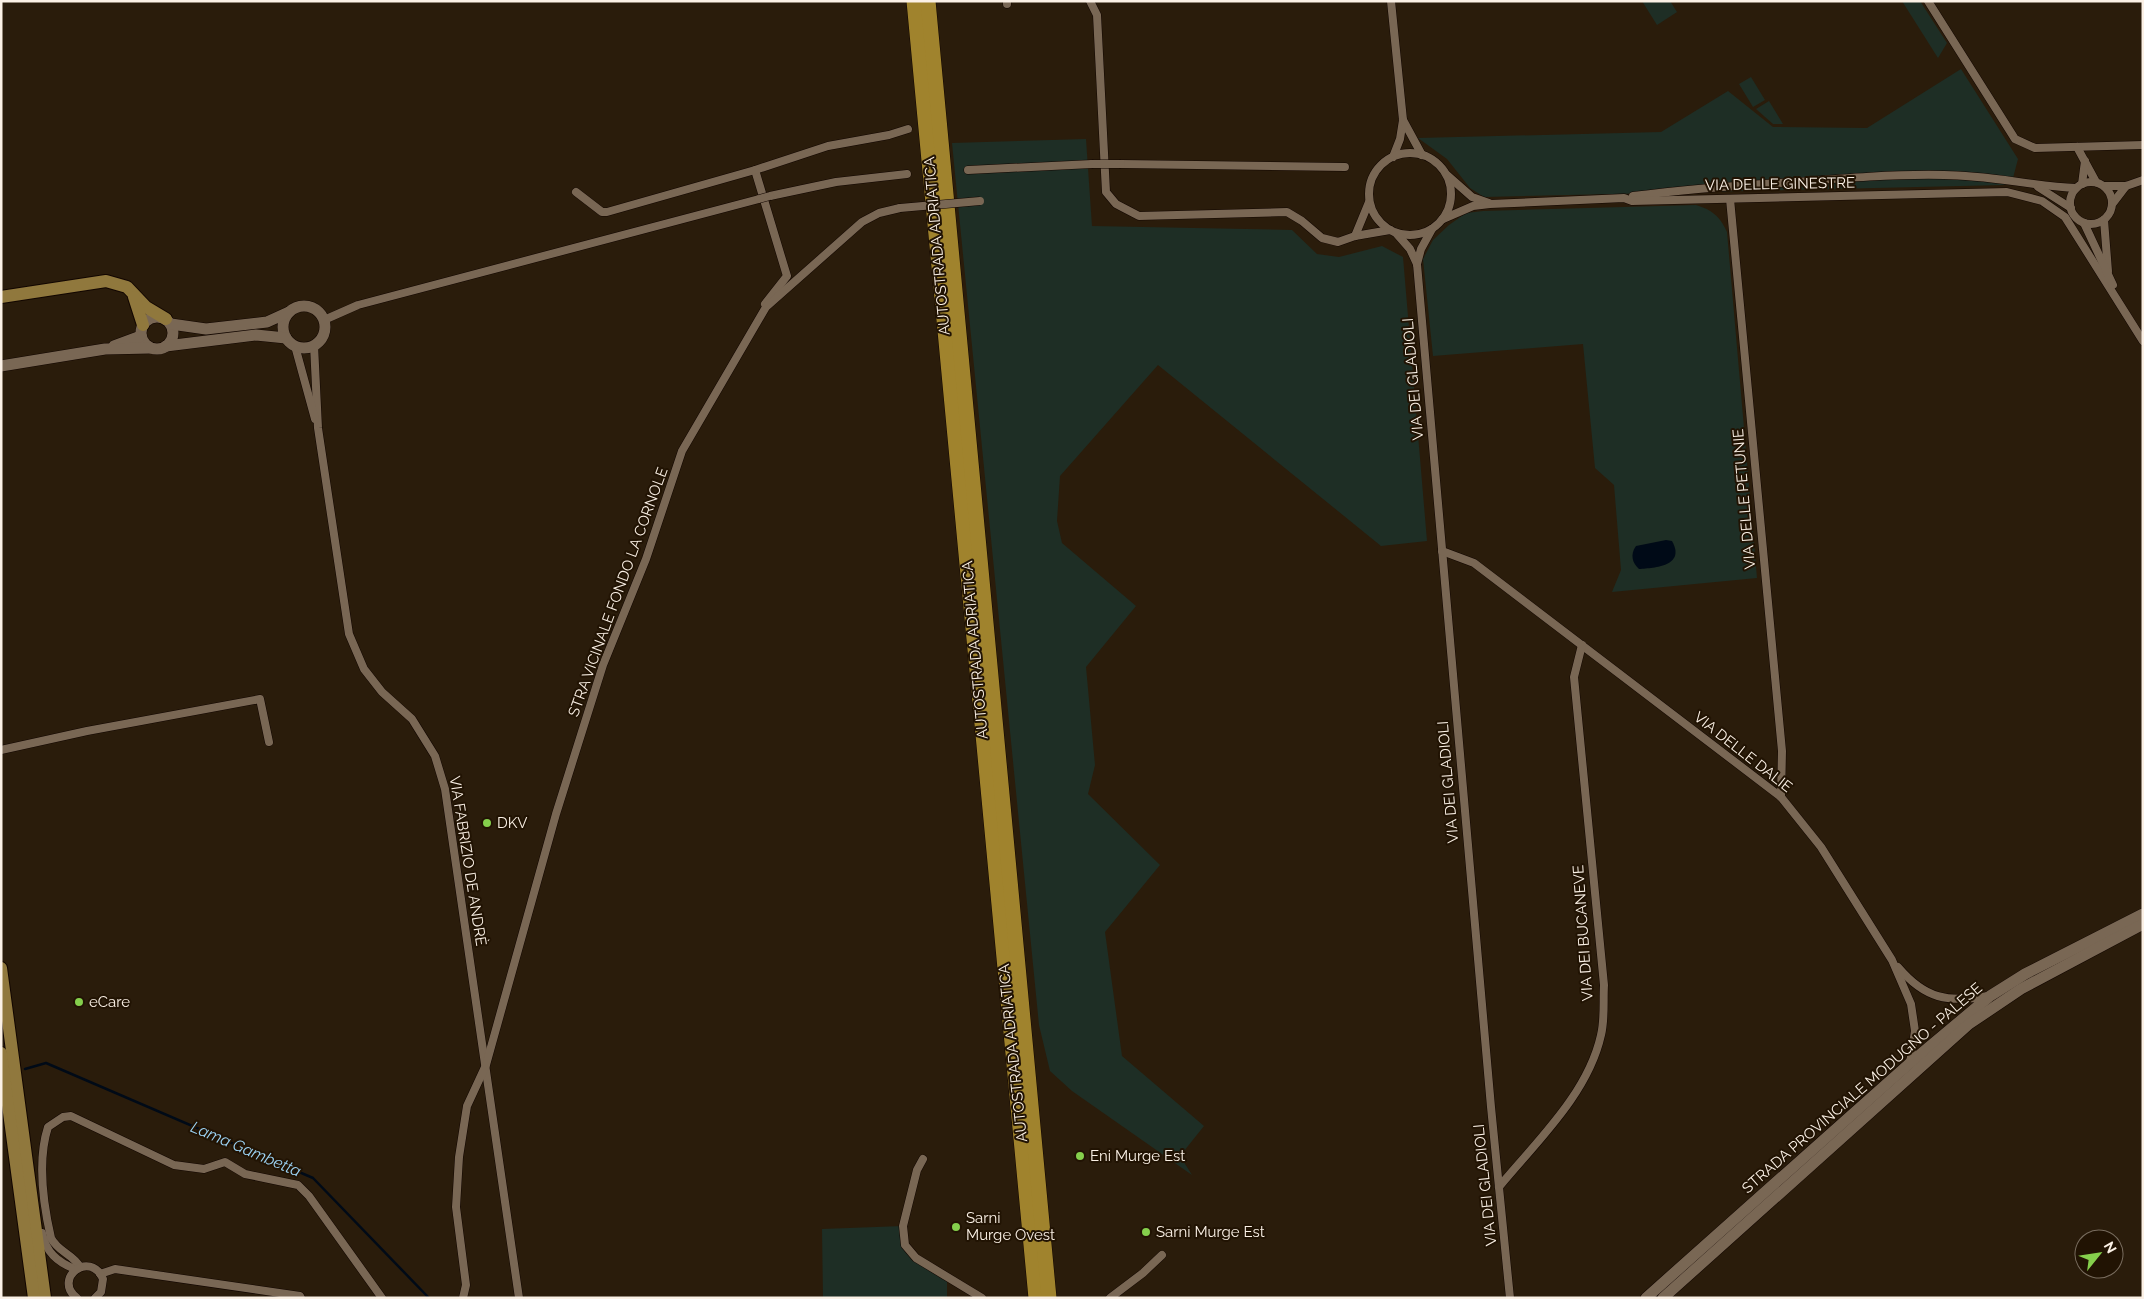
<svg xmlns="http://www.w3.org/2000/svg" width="2144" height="1299" font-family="Raleway,sans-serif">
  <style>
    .green { fill: #1e2e25 }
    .water { fill: #000a17 }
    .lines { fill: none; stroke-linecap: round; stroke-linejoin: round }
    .stream { stroke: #000a17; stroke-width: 2.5 }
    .minor-casing { stroke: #120600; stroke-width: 9 }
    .secondary-casing { stroke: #120600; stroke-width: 12 }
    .primary-casing { stroke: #120600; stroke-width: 14 }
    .motorway-casing { stroke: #120600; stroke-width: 16 }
    .minor { stroke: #796754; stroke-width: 8 }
    .secondary { stroke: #796754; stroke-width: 11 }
    .primary { stroke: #90783d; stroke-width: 12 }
    .motorway { stroke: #a0832d; stroke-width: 15 }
    .minor-bridge-casing { stroke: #120600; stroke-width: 9; stroke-linecap: butt }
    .minor-bridge { stroke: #796754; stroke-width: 8 }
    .poi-dot { fill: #85cf4c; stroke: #211303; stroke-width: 2 }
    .labels { text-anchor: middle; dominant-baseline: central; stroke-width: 4; stroke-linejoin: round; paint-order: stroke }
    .street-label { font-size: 15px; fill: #fbf1e6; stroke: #211303 }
    .poi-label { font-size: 15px; fill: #fbf1e6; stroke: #211303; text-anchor: start }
    .water-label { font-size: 16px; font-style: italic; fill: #9cd3f4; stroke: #211303 }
  </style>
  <rect width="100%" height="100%" fill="#2a1c0b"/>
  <g class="green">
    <polygon points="1642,1 1670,1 1677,12 1657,25"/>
    <polygon points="1902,1 1920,1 1947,43 1938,58"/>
    <polygon points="1961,69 2018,159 2013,178 2004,185 1484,197 1470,188 1447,159 1418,138 1661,132 1728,91 1773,127 1867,128"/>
    <polygon points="1751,77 1765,100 1753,107 1739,84"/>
    <polygon points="1769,101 1783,124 1773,124 1756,109"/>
    <polygon points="1086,139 1092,226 1292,230 1317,254 1339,257 1382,246 1403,257 1427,541 1381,546 1158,365 1060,476 1057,521 1062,543 1136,606 1086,667 1095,765 1088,794 1160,865 1105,932 1122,1056 1204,1126 1180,1156 1192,1175 1072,1091 1050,1071 1039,1025 952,143"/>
    <path d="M1696 205C1712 210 1720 216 1727 232L1757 578 1612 592 1621 570 1614 485 1595 468 1583 344 1433 356 1423 259 1433 240 1449 225 1466 213 1483 211Z"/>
    <polygon points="903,1226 909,1252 947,1276 947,1298 823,1298 822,1229"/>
  </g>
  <path class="water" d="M1666 540 1672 541C1686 566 1655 568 1639 569 1632 563 1630 554 1636 546Z"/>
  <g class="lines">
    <polyline class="stream" points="25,1069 46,1063 313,1178 429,1298"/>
    <g class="minor-casing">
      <g id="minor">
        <polyline points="1007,1 1007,4"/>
        <polyline points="1090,1 1097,15 1106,192 1116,204 1139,216 1287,212 1302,221 1322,238 1338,242 1355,236 1390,230"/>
        <polyline points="1391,1 1403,120 1400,139 1393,157"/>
        <polyline points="1928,1 2015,139 2035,148 2143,145"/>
        <polyline points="1403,120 1422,155"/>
        <polyline points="2077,147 2096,182"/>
        <circle cx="1410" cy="194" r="41"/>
        <polyline points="1121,164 1345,167"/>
        <polyline points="755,170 787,276 765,304"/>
        <polyline points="968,170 1092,164"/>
        <polyline points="1447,175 1472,197 1489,203"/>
        <circle cx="2091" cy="203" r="21"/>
        <polyline points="2082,184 2085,161"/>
        <polyline points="2105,186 2126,186 2143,180"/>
        <polyline points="2038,187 2071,208"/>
        <polyline points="576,192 602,212 607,212 755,170 828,146 889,135 908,129"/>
        <polyline points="770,196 836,182 907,174"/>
        <path d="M1633 196C1687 189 1741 185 1796 182 1845 178 1894 174 1944 175 1988 175 2032 186 2076 188"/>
        <polyline points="1730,199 1782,751 1781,797"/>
        <polyline points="2113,203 2126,186"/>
        <polyline points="1443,219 1473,206 1490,204 1624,198 1632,201 2007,192 2042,201 2065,217 2143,341"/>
        <polyline points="2104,220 2108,271"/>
        <polyline points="2084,223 2113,285"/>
        <polyline points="1396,233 1410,249 1417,264 1491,1107 1510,1298"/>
        <polyline points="1355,236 1369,202"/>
        <polyline points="1417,264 1421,249 1432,229"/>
        <polyline points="324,320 358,305 759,199"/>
        <polyline points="314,345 318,428 349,634 364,669 382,692 412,719 435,756 445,789 519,1298"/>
        <polyline points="295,346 315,419"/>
        <polyline points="1442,551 1474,563 1781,797 1821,847 1892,960 1911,1004 1915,1031 1910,1063"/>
        <polyline points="1,750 87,731 260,699 269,742"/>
        <path d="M1898 967C1925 999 1948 1003 1988 996"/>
        <polyline points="923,1159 917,1170 903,1226 905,1245 916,1258 982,1298"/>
        <path d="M1499 1187C1536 1142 1588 1094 1601 1035 1605 1019 1603 1001 1604 985L1574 677 1582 645"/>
        <path d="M42 1233C46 1252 57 1262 75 1269"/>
        <path d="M80 1267C73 1254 58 1252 51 1238 43 1203 37 1161 48 1127L63 1117 71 1116 174 1165 204 1169 225 1162 245 1174 298 1185 309 1196 382 1298"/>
        <polyline points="100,1274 115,1269 300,1296 301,1298"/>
        <path d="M77 1298C52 1279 90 1249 103 1279L101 1292 95 1298"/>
        <polyline points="463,1298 466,1285 456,1207 459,1157 467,1106 486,1065 556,814 603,665 646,559 682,451 766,307 862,222 879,213 900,208"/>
        <polyline points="1110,1298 1143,1273 1162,1255"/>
      </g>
    </g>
    <g class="secondary-casing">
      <g id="secondary">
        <circle cx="304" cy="327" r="21"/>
        <circle cx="157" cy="333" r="16"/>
        <polyline points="171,324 206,329 267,322 289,312"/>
        <polyline points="114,346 141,336"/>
        <polyline points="166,346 256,335 286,338"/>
        <polyline points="1,366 105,349 151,348"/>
        <polyline points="1646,1298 1910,1063 1990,996 2025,974 2143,914"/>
        <polyline points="1663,1298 1969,1024 2021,989 2143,924"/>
      </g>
    </g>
    <g class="primary-casing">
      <g id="primary">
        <polyline points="1,297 106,281 127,287 146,307 166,319"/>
        <polyline points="134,297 143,325"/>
        <polyline points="1,968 45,1298"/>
        <polyline points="1,1053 34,1298"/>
      </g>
    </g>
    <g class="motorway-casing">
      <g id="motorway">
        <polyline points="914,1 1036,1298"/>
        <polyline points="928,1 1049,1298"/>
      </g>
    </g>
    <use href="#minor" class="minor"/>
    <use href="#secondary" class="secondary"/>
    <use href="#primary" class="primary"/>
    <use href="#motorway" class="motorway"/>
    <g class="minor-bridge-casing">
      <g id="minor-bridge">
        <polyline points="1092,164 1121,164"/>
        <polyline points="759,199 770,196"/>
        <polyline points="900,208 980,201"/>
      </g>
    </g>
    <use href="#minor-bridge" class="minor-bridge"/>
  </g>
  <g class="poi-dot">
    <circle cx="487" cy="823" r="5"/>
    <circle cx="79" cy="1002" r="5"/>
    <circle cx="1080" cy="1156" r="5"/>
    <circle cx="956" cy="1227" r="5"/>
    <circle cx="1146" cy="1232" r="5"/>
  </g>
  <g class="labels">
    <g class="street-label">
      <text transform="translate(1780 184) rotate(-1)">VIA DELLE GINESTRE</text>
      <text transform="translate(937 246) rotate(-95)">AUTOSTRADA ADRIATICA</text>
      <text transform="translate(1413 379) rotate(-95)">VIA DEI GLADIOLI</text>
      <text transform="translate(1744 499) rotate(-95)">VIA DELLE PETUNIE</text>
      <text transform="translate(618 592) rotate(-70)">STRA VICINALE FONDO LA CORNOLE</text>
      <text transform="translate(975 650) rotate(-95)">AUTOSTRADA ADRIATICA</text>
      <text transform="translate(1743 752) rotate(38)">VIA DELLE DALIE</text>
      <text transform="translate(1448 782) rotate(-95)">VIA DEI GLADIOLI</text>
      <text transform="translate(468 861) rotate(81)">VIA FABRIZIO DE ANDRÈ</text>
      <text transform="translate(1583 933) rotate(-94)">VIA DEI BUCANEVE</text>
      <text transform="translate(1013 1053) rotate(-96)">AUTOSTRADA ADRIATICA</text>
      <text transform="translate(1862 1088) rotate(-41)">STRADA PROVINCIALE MODUGNO - PALESE</text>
      <text transform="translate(1485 1185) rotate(-96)">VIA DEI GLADIOLI</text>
    </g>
    <g class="poi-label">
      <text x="497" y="823">DKV</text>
      <text x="89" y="1002">eCare</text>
      <text x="1090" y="1156">Eni Murge Est</text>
      <text x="966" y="1218">Sarni<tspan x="966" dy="17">Murge Ovest</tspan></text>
      <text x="1156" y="1232">Sarni Murge Est</text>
    </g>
    <g class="water-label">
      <text transform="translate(246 1149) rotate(23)">Lama Gambetta</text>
    </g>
  </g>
  <rect width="2144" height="1299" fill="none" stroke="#fbf1e6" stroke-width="5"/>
  <g transform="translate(2099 1254) rotate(60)"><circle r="24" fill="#211303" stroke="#786c5e"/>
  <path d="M0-4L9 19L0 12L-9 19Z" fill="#85cf4c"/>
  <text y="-8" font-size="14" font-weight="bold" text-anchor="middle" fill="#fbf1e6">N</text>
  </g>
</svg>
